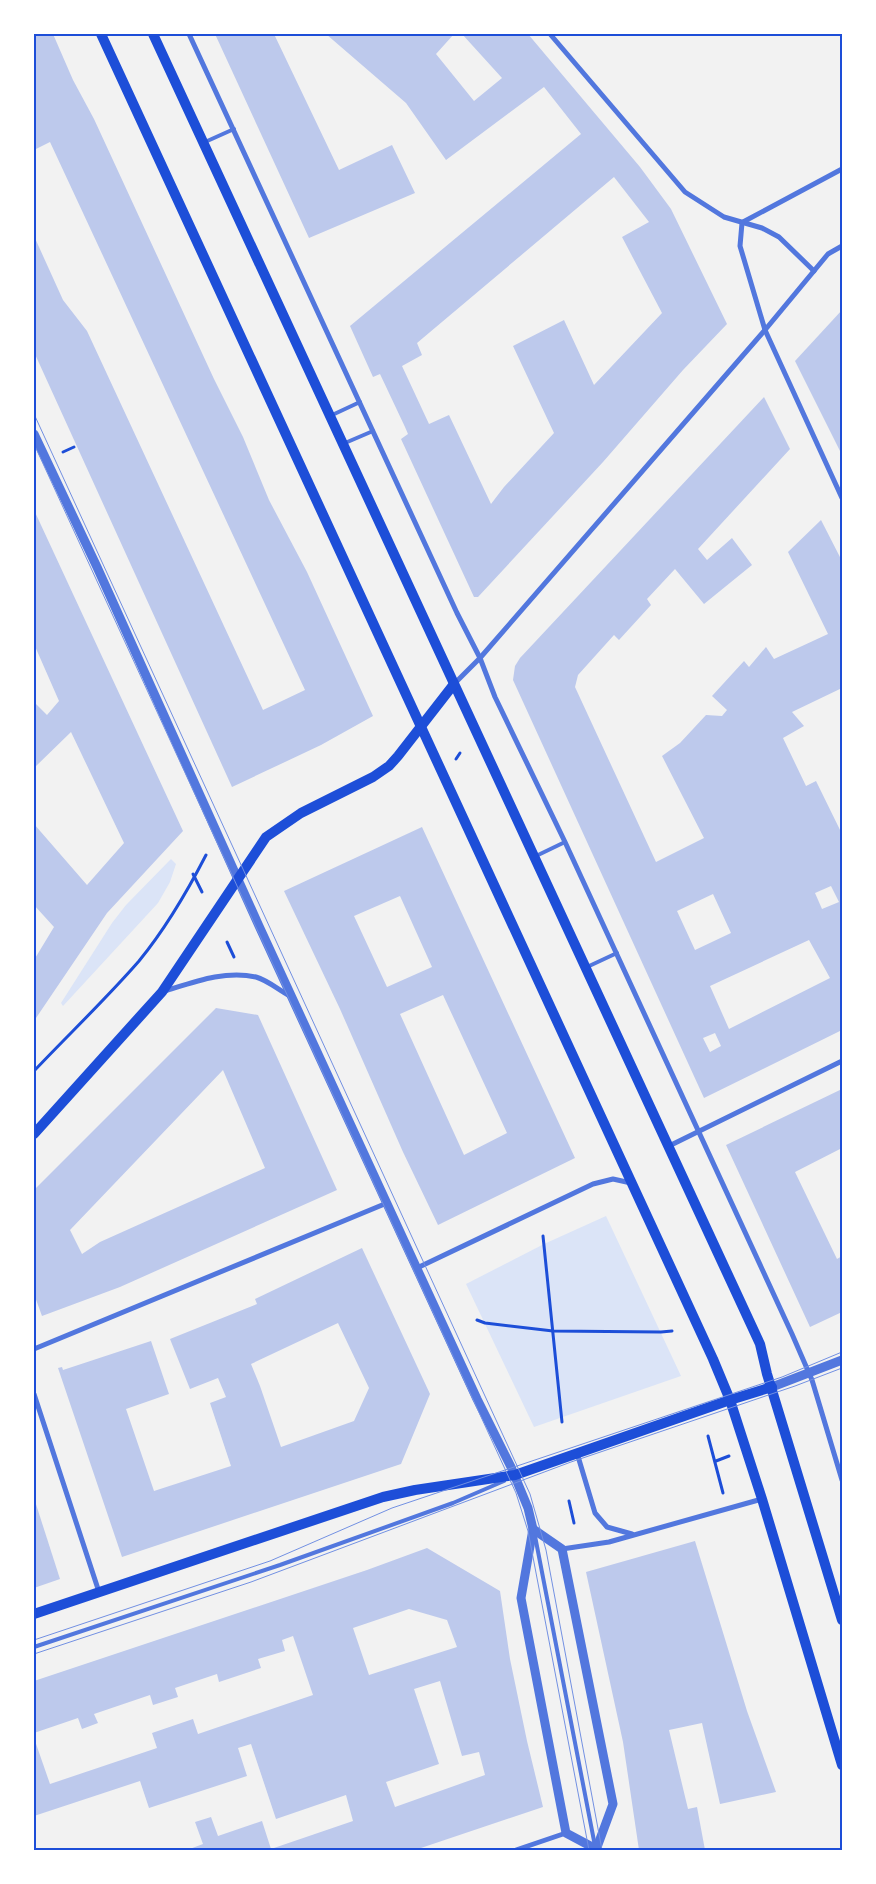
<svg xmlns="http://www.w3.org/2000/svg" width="876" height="1884" font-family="Poppins,sans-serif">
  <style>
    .green { fill: #dbe4f7 }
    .building { fill: #bdc9ec; fill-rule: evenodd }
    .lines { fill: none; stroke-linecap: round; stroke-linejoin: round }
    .path { stroke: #1d4ed8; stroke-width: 3 }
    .service { stroke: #5277de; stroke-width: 4 }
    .minor { stroke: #5277de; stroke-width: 5 }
    .tertiary { stroke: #5277de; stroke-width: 9 }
    .secondary { stroke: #1d4ed8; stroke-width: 10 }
    .tram { stroke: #7290e2; stroke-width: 1 }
    .neatline { fill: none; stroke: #1d4ed8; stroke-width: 2 }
  </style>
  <rect width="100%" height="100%" fill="#f2f2f2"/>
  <g class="green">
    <polygon points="171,859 176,864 170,882 158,903 63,1006 61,1003 112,923 126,905"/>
    <polygon points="606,1216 681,1376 534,1427 466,1284 544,1244"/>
  </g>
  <g class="building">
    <polygon points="34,34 53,34 73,80 94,119 214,379 243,437 269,500 307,572 373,716 321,745 232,787 34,352 34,236 63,300 87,331 263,710 305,690 50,142 34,150"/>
    <polygon points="215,34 274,34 339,170 392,145 415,193 309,238"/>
    <path d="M326 34H454L436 54 474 101 502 78 462 34H528L640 167 671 209 727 324 683 370 603 462 478 597H474L401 439 408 434 405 427 380 374 373 377 350 326 581 134 544 87 446 160 406 103ZM614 177 649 222 622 237 662 313 594 385 564 320 513 346 554 433 504 487 491 504 449 415 429 424 402 366 422 355 417 343Z"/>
    <polygon points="842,310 842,455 795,361"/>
    <path d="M764 397 790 449 698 549 707 560 732 538 752 565 704 604 675 569 647 599 651 605 619 640 614 635 578 675 575 687 656 862 704 838 662 756 680 743 706 715 722 716 727 710 712 696 744 661 749 667 766 647 774 659 828 634 788 552 821 520 842 561V688L792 712 804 726 783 738 806 786 816 781 842 834V976L840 977 842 982V1030L704 1098 513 680 515 666 520 658ZM831 886 839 902 822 909 815 893ZM713 894 731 933 695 950 677 911ZM809 940 830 978 729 1029 710 986ZM715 1033 721 1046 710 1052 703 1038Z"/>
    <polygon points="34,510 183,831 107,913 34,1021 34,960 54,927 34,905 34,824 87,885 124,843 71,732 34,768 34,702 47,715 59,701 34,644"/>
    <path d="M422 827 575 1158 438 1225 403 1152 340 1009 284 891ZM400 896 432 967 387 987 354 916ZM443 995 507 1133 464 1155 400 1014Z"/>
    <path d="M216 1008 258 1015 337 1190 120 1287 42 1316 34 1294V1190ZM223 1070 265 1168 100 1242 82 1254 70 1230Z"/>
    <polygon points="842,1089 842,1148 795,1172 837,1259 842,1256 842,1312 810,1327 726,1145"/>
    <path d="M362 1248 430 1394 401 1464 122 1557 58 1368 62 1367 63 1370 151 1341 169 1394 126 1409 154 1491 231 1466 210 1403 226 1397 218 1378 190 1389 170 1339 257 1304 255 1299ZM338 1323 369 1388 354 1421 281 1447 260 1386 251 1364Z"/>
    <polygon points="34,1498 60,1579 34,1588"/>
    <polygon points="695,1541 747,1711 776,1792 720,1804 702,1723 669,1730 688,1809 697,1807 705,1850 639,1850 623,1742 586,1572"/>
    <path d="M427 1548 500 1591 510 1659 527 1741 543 1807 415 1850H187L203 1844 195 1822 211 1817 218 1836 262 1821 271 1849 353 1821 346 1795 276 1819 251 1744 238 1748 247 1776 149 1808 140 1781 34 1816V1738L50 1784 157 1748 152 1733 193 1719 198 1734 313 1695 293 1636 282 1640 285 1651 258 1659 261 1668 219 1682 217 1674 175 1688 178 1697 153 1705 150 1695 94 1714 98 1723 82 1729 78 1718 34 1733V1681L367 1570ZM409 1609 447 1620 457 1647 369 1675 353 1628ZM440 1681 462 1756 479 1752 485 1775 395 1807 386 1782 439 1764 414 1689Z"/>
  </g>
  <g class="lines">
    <g class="path">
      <polyline points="63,452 74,447"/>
      <polyline points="456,759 460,753"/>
      <polyline points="193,874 202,892"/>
      <polyline points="227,942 234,957"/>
      <path d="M34 1071C69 1034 106 999 139 961 166 928 187 892 206 855"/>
      <polyline points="543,1236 562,1422"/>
      <polyline points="477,1320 485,1323 553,1331 661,1332 672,1331"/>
      <polyline points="708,1436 723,1493"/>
      <polyline points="716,1461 729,1456"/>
      <polyline points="569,1501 574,1523"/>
    </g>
    <g class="service">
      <polyline points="205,142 234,129"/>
      <polyline points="330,416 360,402"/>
      <polyline points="345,443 373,431"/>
      <polyline points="536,856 565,842"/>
      <polyline points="587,967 617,953"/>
      <polyline points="535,1536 595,1846"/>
      <polyline points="34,1647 280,1565 453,1503 504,1481"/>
    </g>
    <g class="minor">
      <polyline points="189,34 457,613 480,658 495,697 565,842 792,1334 812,1380 842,1480"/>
      <polyline points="550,34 685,192 724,217 762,228 779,237 814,271"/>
      <polyline points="743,222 842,169"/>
      <polyline points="742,223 740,246 765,330 842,498"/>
      <polyline points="454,684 480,658 765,330 828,254 842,246"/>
      <path d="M165 991C194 982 225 970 256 977 267 980 279 990 290 996"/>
      <polyline points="669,1146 842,1061"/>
      <polyline points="417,1268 593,1184 613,1179 631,1183"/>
      <polyline points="34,1349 387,1203"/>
      <polyline points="34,1394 99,1592"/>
      <polyline points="577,1453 595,1513 607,1527 632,1534"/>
      <polyline points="562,1549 609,1542 762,1499"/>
      <polyline points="516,1850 566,1833"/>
    </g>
    <g class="tertiary">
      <polyline points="34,434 97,567 259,926 477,1399 511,1467 528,1508 533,1529 521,1598 566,1833 596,1849"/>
      <polyline points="772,1387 842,1360"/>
      <polyline points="533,1529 562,1549 613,1804 596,1850"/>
    </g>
    <g class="secondary">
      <polyline points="101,34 713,1359 730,1400 762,1499 842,1765"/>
      <polyline points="153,34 760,1344 767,1374 842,1620"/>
      <polyline points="34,1134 162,992 266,837 301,813 373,777 389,766 398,756 454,684"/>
      <polyline points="34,1614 383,1497 415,1490 515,1475 730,1400 772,1387"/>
    </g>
    <g class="tram">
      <polyline points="34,414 530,1494 546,1550 602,1850"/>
      <polyline points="34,444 516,1493 528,1531 589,1850"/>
      <polyline points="34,1640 270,1561 392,1508 782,1377 842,1352"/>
      <polyline points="34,1654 251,1582 571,1462 795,1386 842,1368"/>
    </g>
  </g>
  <rect width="876" height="1884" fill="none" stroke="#ffffff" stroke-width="70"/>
  <rect x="35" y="35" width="806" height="1814" class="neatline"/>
</svg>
